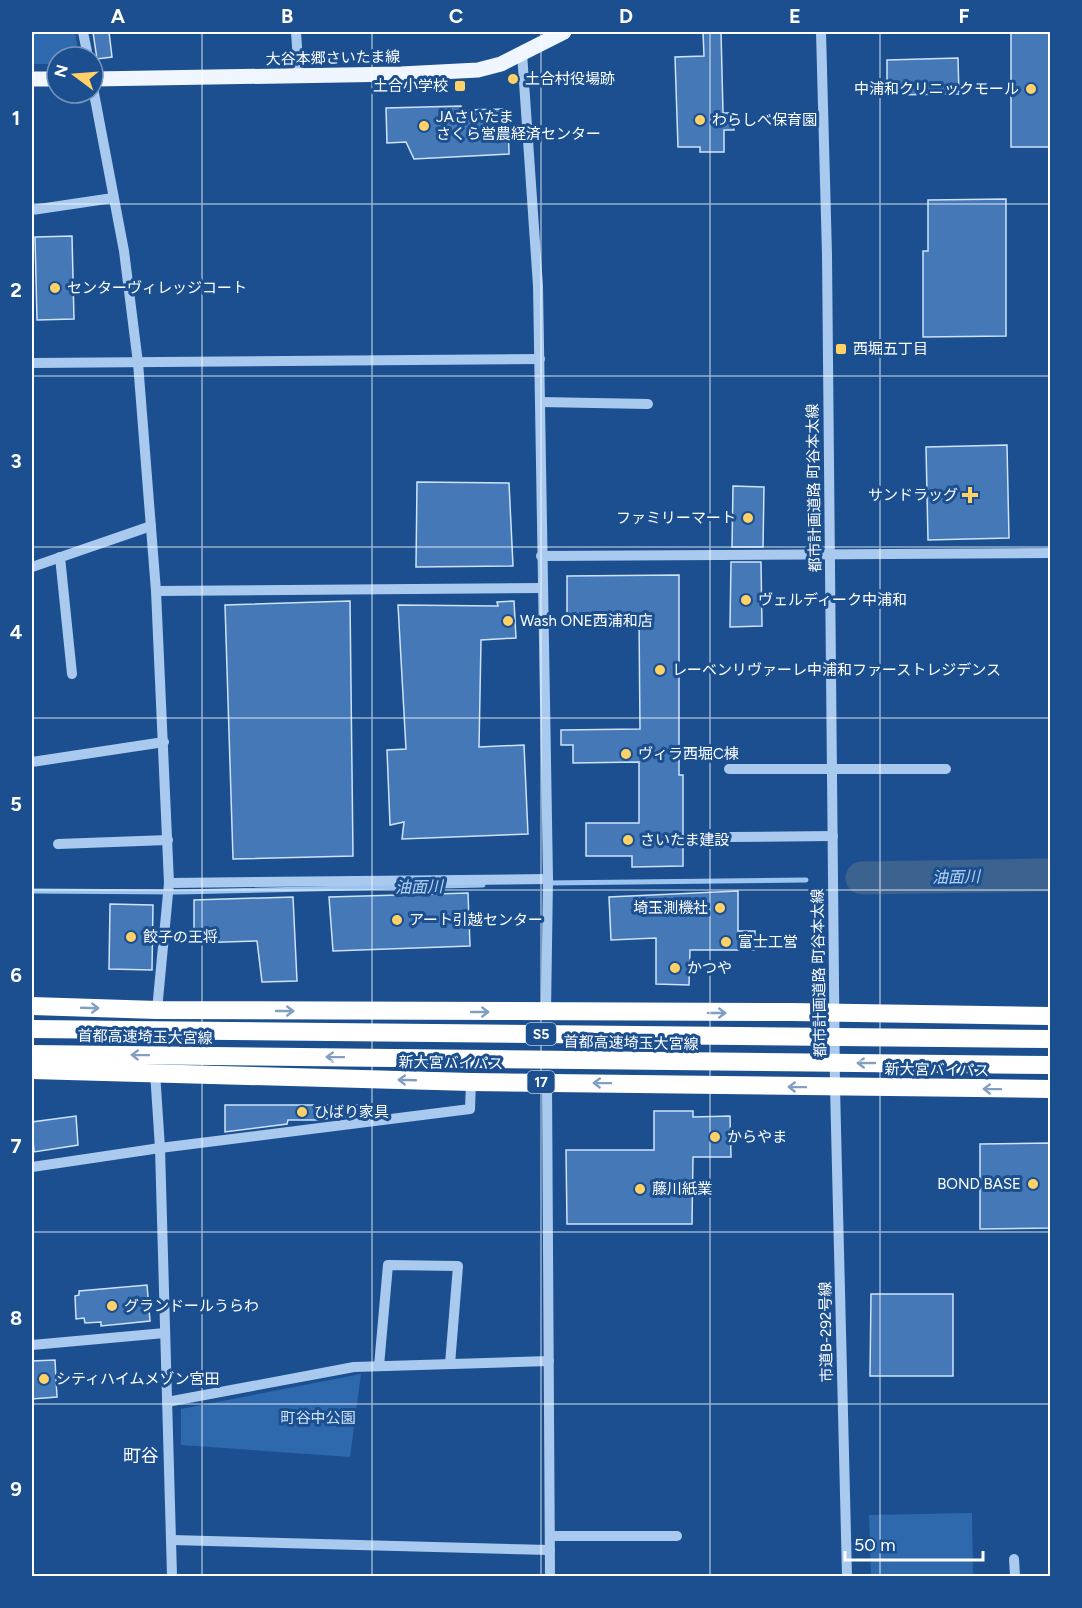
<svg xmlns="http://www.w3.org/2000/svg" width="1082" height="1608" font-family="Figtree,'Noto Sans JP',sans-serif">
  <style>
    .green { fill: #2e69ad }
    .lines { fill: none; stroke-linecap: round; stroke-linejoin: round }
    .stream { stroke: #9cc4f0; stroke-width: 5 }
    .river { stroke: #3c6290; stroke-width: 33 }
    .building { fill: #4478b7; stroke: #cfe3fa; stroke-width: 1.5 }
    .minor { stroke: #a9c9ee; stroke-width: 10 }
    .major { stroke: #f0f6ff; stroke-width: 15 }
    .highway { stroke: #fff; stroke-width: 18 }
    .oneway { stroke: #829ec1 }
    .grid { fill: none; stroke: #fff; stroke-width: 1.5; stroke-opacity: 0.55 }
    .poi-dot { fill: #ffd166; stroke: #1b4f8f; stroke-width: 2 }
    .labels { text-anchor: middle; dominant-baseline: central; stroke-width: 6; stroke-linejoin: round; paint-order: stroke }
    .shield { fill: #1b4f8f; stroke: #bbcadd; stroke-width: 1.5 }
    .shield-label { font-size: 14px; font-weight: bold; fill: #fff }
    .street-label { font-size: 15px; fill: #fff; stroke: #1b4f8f }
    .poi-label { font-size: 15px; fill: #fff; stroke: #1b4f8f; text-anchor: start }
    .park-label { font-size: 15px; fill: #cfe3fa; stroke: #1b4f8f }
    .water-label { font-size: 16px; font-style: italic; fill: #b5d3f5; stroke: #1b4f8f }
    .quarter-label { font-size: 18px; fill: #fff; stroke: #1b4f8f }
    .neatline { fill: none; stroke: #fff; stroke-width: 2 }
    .grid-label { font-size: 20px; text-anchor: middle; font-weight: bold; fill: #fff }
  </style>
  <rect width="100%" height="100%" fill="#1b4f8f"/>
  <g class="green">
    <polygon points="32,32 75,32 79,57 57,57 57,64 32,64"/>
    <polygon points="361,1374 350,1457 181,1445 181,1409"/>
    <polygon points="972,1513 973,1576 871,1576 869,1515"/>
  </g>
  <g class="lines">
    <g class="stream">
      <polyline points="546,883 806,880"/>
      <polyline points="32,891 178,892 483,885"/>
    </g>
    <polyline class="river" points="862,878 1050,875"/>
  </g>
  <g class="building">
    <polygon points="93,32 109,32 112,57 97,59"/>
    <polygon points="703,32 721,32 723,113 733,113 734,130 724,130 724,152 700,152 700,147 678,147 675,57 704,56"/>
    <rect x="1011" y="32" width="39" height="115"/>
    <polygon points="958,58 959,94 887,95 887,60"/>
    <polygon points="461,106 461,110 508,109 509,154 414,159 406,142 387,143 386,108"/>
    <polygon points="1006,199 1006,336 923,337 923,251 928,251 928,200"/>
    <polygon points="72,236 74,319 37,320 35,237"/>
    <polygon points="1007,445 1009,538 928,540 926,447"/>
    <polygon points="417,482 509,483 513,566 416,567"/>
    <polygon points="733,486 764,487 763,547 732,547"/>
    <polygon points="731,562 761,562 762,626 730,627"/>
    <polygon points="679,575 679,775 683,775 683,866 632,867 632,856 586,856 586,823 639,823 639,762 573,763 573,745 561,745 561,730 640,729 639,618 567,619 567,576"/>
    <polygon points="350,601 353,856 233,859 225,605"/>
    <polygon points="514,601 516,638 481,640 479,747 524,745 528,834 402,839 404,822 390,825 387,750 406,749 398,605 498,606 497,602"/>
    <polygon points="738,891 738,931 755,931 754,950 690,950 689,985 656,984 656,938 611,940 609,897"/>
    <polygon points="468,893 470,946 333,951 329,897"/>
    <polygon points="293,897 297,981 262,982 257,941 194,943 194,900"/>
    <polygon points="110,904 153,905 152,970 109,969"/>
    <polygon points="225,1105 365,1105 366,1114 315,1120 288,1120 287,1124 225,1132"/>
    <polygon points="654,1111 693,1111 693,1117 730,1116 731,1157 693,1157 692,1224 567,1224 566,1150 654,1150"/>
    <polygon points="76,1116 78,1145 34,1152 32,1122"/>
    <polygon points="1050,1143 1050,1228 980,1229 980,1144"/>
    <polygon points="147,1285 150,1321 101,1326 101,1322 85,1323 84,1318 76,1319 75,1296 79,1295 79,1291"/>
    <polygon points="871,1294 953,1294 953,1376 870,1376"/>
    <polygon points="55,1360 57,1397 32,1399 32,1361"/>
  </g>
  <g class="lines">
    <g class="minor">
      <polyline points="83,32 88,57"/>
      <polyline points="296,32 299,76"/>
      <polyline points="821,32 827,255 835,1087 847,1576"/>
      <polyline points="522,53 538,286 548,879 546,1012"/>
      <polyline points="93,88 124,251 138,363 156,591 169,883 157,1010"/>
      <polyline points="32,210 113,198"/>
      <polyline points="32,363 540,359"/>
      <polyline points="540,402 648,404"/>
      <polyline points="541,556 1050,553"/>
      <polyline points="60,557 72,674"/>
      <polyline points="32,567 151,526"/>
      <polyline points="156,591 542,588"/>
      <polyline points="32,762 164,742"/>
      <polyline points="729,769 946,769"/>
      <polyline points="730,837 833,836"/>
      <polyline points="58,844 168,840"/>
      <polyline points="169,883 548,879"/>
      <polyline points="155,1072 160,1148 172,1576"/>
      <polyline points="547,1082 550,1576"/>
      <polyline points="32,1167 160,1148 470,1109 471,1082"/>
      <polyline points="32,1345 165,1333"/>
      <polyline points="379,1366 388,1265 458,1266 450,1364"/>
      <polyline points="167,1402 354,1367 549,1361"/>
      <polyline points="550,1536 677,1536"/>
      <polyline points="171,1540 550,1550"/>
      <polyline points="1014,1559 1015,1576"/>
    </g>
    <g class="major">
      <polyline points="32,79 57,79"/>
      <polyline points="93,79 401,74 478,70 501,64 564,32"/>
    </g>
    <g class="highway">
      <polyline points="32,1006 157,1010 791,1012 1050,1016"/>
      <polyline points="32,1029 1050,1039"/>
      <polyline points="32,1054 1050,1065"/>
      <polyline points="32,1070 471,1082 1050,1089"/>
    </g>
  </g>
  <defs><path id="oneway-shaft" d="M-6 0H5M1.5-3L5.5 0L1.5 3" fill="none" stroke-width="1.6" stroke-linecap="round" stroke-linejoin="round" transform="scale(1.5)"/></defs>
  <g class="oneway">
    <use href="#oneway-shaft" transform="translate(90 1008) rotate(2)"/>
    <use href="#oneway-shaft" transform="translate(285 1011)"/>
    <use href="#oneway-shaft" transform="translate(480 1012)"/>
    <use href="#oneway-shaft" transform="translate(717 1013)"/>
    <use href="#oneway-shaft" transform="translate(140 1055) rotate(-179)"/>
    <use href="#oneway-shaft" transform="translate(335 1057) rotate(-179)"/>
    <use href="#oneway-shaft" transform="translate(866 1063) rotate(180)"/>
    <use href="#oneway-shaft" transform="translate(407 1080) rotate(-178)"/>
    <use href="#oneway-shaft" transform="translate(602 1083) rotate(-179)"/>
    <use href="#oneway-shaft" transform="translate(797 1087) rotate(-179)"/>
    <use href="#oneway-shaft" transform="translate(992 1089) rotate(-179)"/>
  </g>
  <path class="grid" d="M202 32V1576M372 32V1576M541 32V1576M710 32V1576M880 32V1576M32 204H1050M32 376H1050M32 547H1050M32 718H1050M32 890H1050M32 1061H1050M32 1232H1050M32 1404H1050"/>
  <g class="poi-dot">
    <circle cx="513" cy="79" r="6"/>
    <rect x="454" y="80" width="12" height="12" rx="3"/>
    <circle cx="1031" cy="89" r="6"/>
    <circle cx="700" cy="120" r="6"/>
    <circle cx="424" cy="126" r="6"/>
    <circle cx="55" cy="288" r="6"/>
    <rect x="835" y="343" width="12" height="12" rx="3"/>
    <path d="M967 486h6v6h6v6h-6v6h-6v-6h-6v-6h6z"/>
    <circle cx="748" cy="518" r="6"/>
    <circle cx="746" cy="600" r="6"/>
    <circle cx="508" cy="621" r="6"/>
    <circle cx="660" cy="670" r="6"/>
    <circle cx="626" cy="754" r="6"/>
    <circle cx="628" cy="840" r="6"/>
    <circle cx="720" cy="908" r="6"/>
    <circle cx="397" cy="920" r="6"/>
    <circle cx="131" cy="937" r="6"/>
    <circle cx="726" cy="942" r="6"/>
    <circle cx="675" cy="968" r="6"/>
    <circle cx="302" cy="1112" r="6"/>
    <circle cx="715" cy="1137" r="6"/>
    <circle cx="1033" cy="1184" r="6"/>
    <circle cx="640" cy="1189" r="6"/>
    <circle cx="112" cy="1306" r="6"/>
    <circle cx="44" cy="1379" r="6"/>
  </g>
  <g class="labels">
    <g class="shield">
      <rect x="526" y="1023" width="30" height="22" rx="4.5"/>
      <rect x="527.5" y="1071" width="27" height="22" rx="4.5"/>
    </g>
    <g class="shield-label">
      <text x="541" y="1034">S5</text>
      <text x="541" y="1082">17</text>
    </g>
    <g class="street-label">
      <text transform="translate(333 58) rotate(-1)">大谷本郷さいたま線</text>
      <text transform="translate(814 488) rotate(-91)">都市計画道路 町谷本太線</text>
      <text transform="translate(819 973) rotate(-91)">都市計画道路 町谷本太線</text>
      <text transform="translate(145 1037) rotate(1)">首都高速埼玉大宮線</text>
      <text transform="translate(631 1043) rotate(1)">首都高速埼玉大宮線</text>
      <text transform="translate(451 1063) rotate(1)">新大宮バイパス</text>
      <text transform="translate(937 1070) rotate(1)">新大宮バイパス</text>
      <text transform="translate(826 1332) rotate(-91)">市道B-292号線</text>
    </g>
    <g class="poi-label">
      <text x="525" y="79">土合村役場跡</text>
      <text x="448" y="86" text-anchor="end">土合小学校</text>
      <text x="1019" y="89" text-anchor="end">中浦和クリニックモール</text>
      <text x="436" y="117">JAさいたま<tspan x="436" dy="17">さくら営農経済センター</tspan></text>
      <text x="712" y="120">わらしべ保育園</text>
      <text x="67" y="288">センターヴィレッジコート</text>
      <text x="853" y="349">西堀五丁目</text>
      <text x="958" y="495" text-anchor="end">サンドラッグ</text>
      <text x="736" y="518" text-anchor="end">ファミリーマート</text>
      <text x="758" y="600">ヴェルディーク中浦和</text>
      <text x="520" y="621">Wash ONE西浦和店</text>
      <text x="672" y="670">レーベンリヴァーレ中浦和ファーストレジデンス</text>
      <text x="638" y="754">ヴィラ西堀C棟</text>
      <text x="640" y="840">さいたま建設</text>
      <text x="708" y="908" text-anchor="end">埼玉測機社</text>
      <text x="409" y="920">アート引越センター</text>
      <text x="143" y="937">餃子の王将</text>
      <text x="738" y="942">富士工営</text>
      <text x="687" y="968">かつや</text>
      <text x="314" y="1112">ひばり家具</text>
      <text x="727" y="1137">からやま</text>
      <text x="1021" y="1184" text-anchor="end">BOND BASE</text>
      <text x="652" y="1189">藤川紙業</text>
      <text x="124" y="1306">グランドールうらわ</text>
      <text x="56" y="1379">シティハイムメゾン宮田</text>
    </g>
    <g class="park-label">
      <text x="318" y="1418">町谷中公園</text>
    </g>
    <g class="water-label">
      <text transform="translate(956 877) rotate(-1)">油面川</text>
      <text transform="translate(419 887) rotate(-1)">油面川</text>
    </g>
    <g class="quarter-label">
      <text x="141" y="1456">町谷</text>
    </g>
  </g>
  <rect width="1082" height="1608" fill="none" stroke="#1b4f8f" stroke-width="66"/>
  <g transform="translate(75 75) rotate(286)"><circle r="28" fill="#1b4f8f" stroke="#7695bc" stroke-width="1.5"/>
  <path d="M0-4.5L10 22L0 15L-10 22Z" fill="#ffd166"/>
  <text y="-9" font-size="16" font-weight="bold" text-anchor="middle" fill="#ffffff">N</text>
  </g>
  <path d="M845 1551v9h138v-9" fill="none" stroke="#ffffff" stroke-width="3"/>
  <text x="854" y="1551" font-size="18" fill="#ffffff" stroke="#1b4f8f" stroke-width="4.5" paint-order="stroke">50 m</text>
  <rect x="33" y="33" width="1016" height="1542" class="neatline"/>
  <g class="grid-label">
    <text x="118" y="23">A</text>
    <text x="287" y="23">B</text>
    <text x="456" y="23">C</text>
    <text x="626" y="23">D</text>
    <text x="795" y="23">E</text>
    <text x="964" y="23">F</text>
    <text x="16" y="125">1</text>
    <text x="16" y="297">2</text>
    <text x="16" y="468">3</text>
    <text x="16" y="639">4</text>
    <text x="16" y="811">5</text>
    <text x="16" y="982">6</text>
    <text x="16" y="1153">7</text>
    <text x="16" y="1325">8</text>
    <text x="16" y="1496">9</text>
  </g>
</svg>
